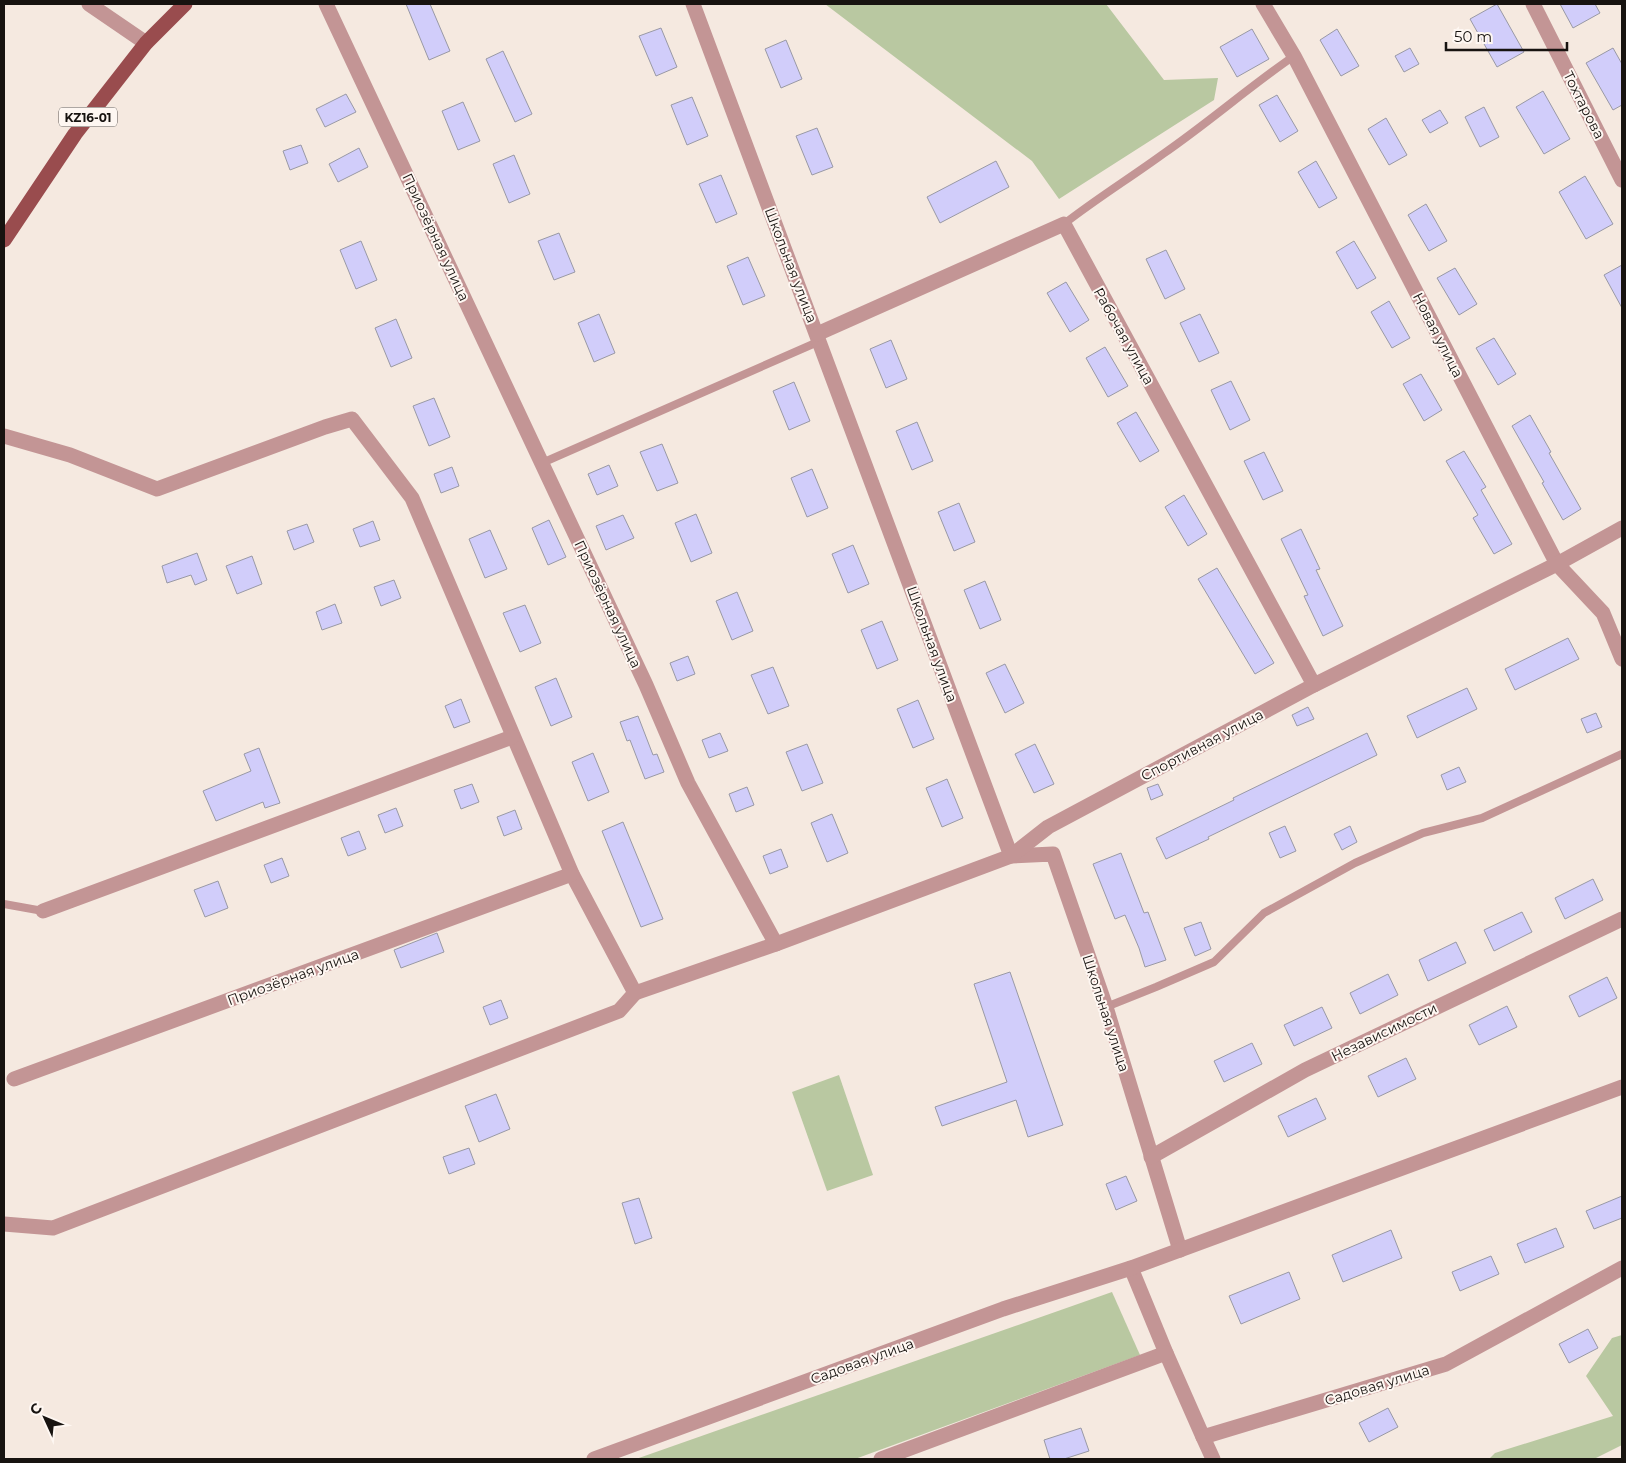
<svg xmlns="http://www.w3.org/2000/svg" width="1626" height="1463" font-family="Montserrat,sans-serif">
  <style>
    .green { fill: #b9c8a1 }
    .building { fill: #d1cdfa; stroke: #9999a5 }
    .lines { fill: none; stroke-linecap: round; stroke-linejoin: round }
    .lane { stroke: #c39595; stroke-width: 8 }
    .street { stroke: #c39595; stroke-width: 15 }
    .primary { stroke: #994c4e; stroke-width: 15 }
    .labels { text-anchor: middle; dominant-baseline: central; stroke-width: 4; stroke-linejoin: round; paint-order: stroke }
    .shield { fill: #fef7f2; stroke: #5c5754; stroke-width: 1 }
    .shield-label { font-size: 12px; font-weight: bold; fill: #171310 }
    .street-label { font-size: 14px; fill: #171310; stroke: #fef7f2 }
  </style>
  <rect width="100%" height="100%" fill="#f5e9e0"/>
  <g class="green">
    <polygon points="825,4 1106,4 1164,80 1218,78 1214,100 1059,199 1032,161"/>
    <polygon points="839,1075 873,1175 827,1191 792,1092"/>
    <polygon points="1112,1292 1140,1355 855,1459 636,1459"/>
    <polygon points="1622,1335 1622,1445 1594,1459 1489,1459 1495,1453 1613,1416 1586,1376 1612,1338"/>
  </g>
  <g class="building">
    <polygon points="406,4 430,4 450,51 429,60"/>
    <polygon points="1497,4 1524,52 1497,67 1470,19"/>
    <polygon points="1560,4 1595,4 1600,13 1573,28"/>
    <polygon points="661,28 677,67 656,76 639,36"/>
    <polygon points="1252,29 1269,59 1237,77 1220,47"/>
    <polygon points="1337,29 1359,66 1341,76 1320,40"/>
    <polygon points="786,40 802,79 781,88 765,49"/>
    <polygon points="1410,48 1419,64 1404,72 1395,56"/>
    <polygon points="1613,48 1622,64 1622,105 1613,110 1586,63"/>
    <polygon points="503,51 532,114 515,122 486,59"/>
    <polygon points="1543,91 1570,139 1544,154 1516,107"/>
    <polygon points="346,94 356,112 325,127 316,109"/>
    <polygon points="1277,95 1298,131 1280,142 1259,105"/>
    <polygon points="692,97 708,136 687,145 671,105"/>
    <polygon points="463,102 480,141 458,150 442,111"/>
    <polygon points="1484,107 1499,137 1480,147 1465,117"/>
    <polygon points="1440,110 1448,123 1430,133 1422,120"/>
    <polygon points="1386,118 1407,155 1389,165 1368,129"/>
    <polygon points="817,128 833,167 812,175 796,136"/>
    <polygon points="301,145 308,163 290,170 283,151"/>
    <polygon points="359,148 368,167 338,182 329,164"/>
    <polygon points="514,155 530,194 509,203 493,164"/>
    <polygon points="996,161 1009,187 940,223 927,197"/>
    <polygon points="1316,161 1337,198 1319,208 1298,172"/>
    <polygon points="721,175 737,214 716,223 699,184"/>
    <polygon points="1585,176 1613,224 1586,239 1559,192"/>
    <polygon points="1426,204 1447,241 1429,251 1408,215"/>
    <polygon points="559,233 575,272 554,280 538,241"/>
    <polygon points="361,241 377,280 356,289 340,250"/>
    <polygon points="1354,241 1376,278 1357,289 1336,252"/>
    <polygon points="1166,250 1185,289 1165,299 1146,259"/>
    <polygon points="748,257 765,296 743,305 727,266"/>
    <polygon points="1622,265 1622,308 1604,275"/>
    <polygon points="1455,268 1477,304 1459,315 1437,278"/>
    <polygon points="1066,282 1089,320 1070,332 1047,293"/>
    <polygon points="1389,301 1410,338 1392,348 1371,312"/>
    <polygon points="599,314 615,353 594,362 578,323"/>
    <polygon points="1200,314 1219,353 1199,362 1180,323"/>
    <polygon points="396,319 412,358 391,367 375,328"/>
    <polygon points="1494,338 1516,374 1498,385 1476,348"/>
    <polygon points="891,340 907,379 886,388 870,349"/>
    <polygon points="1105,347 1128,386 1108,397 1086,358"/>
    <polygon points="1421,374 1442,410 1424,421 1403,384"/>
    <polygon points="1231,381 1250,420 1230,430 1211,390"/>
    <polygon points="794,382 810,421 789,430 773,391"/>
    <polygon points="434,398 450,437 429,446 413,406"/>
    <polygon points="1136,412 1159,451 1140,462 1117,423"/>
    <polygon points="1530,415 1551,452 1549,453 1581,509 1563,520 1542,483 1544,482 1512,426"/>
    <polygon points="917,422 933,461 912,470 896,431"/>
    <polygon points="662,444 678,483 657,491 640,452"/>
    <polygon points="1464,451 1486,487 1481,490 1512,544 1494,554 1473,518 1478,515 1446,461"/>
    <polygon points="1264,452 1283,491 1263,500 1244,461"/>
    <polygon points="609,465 618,486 597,495 588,474"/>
    <polygon points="452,467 459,486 441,493 434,474"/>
    <polygon points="812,469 828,508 807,517 791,478"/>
    <polygon points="1184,495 1207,534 1188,546 1165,507"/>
    <polygon points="959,503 975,542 954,551 938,512"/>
    <polygon points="696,514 712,553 691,562 675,523"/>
    <polygon points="623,515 634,538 606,550 596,526"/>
    <polygon points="549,520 566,557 548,565 532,528"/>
    <polygon points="373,521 380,540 360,547 353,529"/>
    <polygon points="307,524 314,542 294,550 287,531"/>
    <polygon points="1301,529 1320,569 1316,570 1343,626 1323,636 1304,596 1308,595 1281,539"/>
    <polygon points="490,530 507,569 485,578 469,539"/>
    <polygon points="853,545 869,584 848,593 832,554"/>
    <polygon points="197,553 207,580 195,585 191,575 167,583 162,566"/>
    <polygon points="252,556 262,584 237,594 226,566"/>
    <polygon points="1217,568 1274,663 1255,674 1198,579"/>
    <polygon points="394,580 401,598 381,606 374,587"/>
    <polygon points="985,581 1001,620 980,629 964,590"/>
    <polygon points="737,592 753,631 732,640 716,601"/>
    <polygon points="335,604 342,623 322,630 316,612"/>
    <polygon points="525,605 541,643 520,652 503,613"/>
    <polygon points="882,621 898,660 877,669 861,630"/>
    <polygon points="1568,638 1579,659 1515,690 1505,669"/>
    <polygon points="688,656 695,674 677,681 670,663"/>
    <polygon points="1005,664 1024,703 1005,713 986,673"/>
    <polygon points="773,667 789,706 768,714 751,675"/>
    <polygon points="556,678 572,717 551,726 535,687"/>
    <polygon points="1467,688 1477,709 1417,738 1407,716"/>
    <polygon points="461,699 470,722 454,728 445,706"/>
    <polygon points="918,700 934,739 913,748 897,709"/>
    <polygon points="1308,707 1314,719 1297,726 1292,715"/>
    <polygon points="1596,713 1602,727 1587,733 1581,719"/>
    <polygon points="638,716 653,755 657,754 664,772 645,779 630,740 627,741 620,722"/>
    <polygon points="720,733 728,751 709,758 702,740"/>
    <polygon points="1367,733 1377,755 1208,837 1209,839 1166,859 1156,838 1234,800 1233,798"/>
    <polygon points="807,744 823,783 802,791 786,752"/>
    <polygon points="1035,744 1054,784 1034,793 1015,754"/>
    <polygon points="259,748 280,803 265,808 263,802 216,821 203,791 251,771 244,754"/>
    <polygon points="593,753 609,792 588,801 572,762"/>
    <polygon points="1459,767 1466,782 1447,790 1441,775"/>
    <polygon points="947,779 963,818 942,827 926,788"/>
    <polygon points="472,784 479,802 461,809 454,790"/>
    <polygon points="1158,784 1163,795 1151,800 1147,788"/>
    <polygon points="747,787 754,805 736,812 729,794"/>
    <polygon points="396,808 403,826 385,833 378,815"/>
    <polygon points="515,810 522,829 504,836 497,817"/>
    <polygon points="832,814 848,853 827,862 811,823"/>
    <polygon points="623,822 663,919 641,927 602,831"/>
    <polygon points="1285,826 1296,851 1280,858 1269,833"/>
    <polygon points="1350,826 1357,842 1342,850 1334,834"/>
    <polygon points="359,831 366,849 348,856 341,838"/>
    <polygon points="781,849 788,867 770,874 763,856"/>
    <polygon points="1121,853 1144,913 1148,912 1166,960 1145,967 1139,948 1125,915 1115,919 1093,864"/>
    <polygon points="282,858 289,876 271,883 264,865"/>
    <polygon points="1593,879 1603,900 1565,919 1555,898"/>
    <polygon points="218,881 228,908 205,917 194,890"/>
    <polygon points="1522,912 1532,932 1494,951 1484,930"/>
    <polygon points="1201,922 1211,949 1195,956 1184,928"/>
    <polygon points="437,933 444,952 401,968 394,950"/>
    <polygon points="1456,942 1466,963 1428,981 1419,960"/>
    <polygon points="1010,972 1063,1125 1028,1137 1016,1100 942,1126 935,1107 1007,1082 974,984"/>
    <polygon points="1388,974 1398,995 1360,1014 1350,993"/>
    <polygon points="1607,977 1617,998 1579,1017 1569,996"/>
    <polygon points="501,1000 508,1018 490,1025 483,1007"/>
    <polygon points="1507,1006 1517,1027 1479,1045 1469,1025"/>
    <polygon points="1322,1007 1332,1028 1294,1046 1284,1025"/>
    <polygon points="1252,1043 1262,1064 1224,1082 1214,1061"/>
    <polygon points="1406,1058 1416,1079 1378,1097 1368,1076"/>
    <polygon points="496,1094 510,1129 479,1142 465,1106"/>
    <polygon points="1316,1098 1326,1119 1288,1137 1278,1116"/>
    <polygon points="469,1148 475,1164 449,1174 443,1157"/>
    <polygon points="1126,1176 1137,1201 1116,1210 1106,1184"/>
    <polygon points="1622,1196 1622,1218 1594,1229 1586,1211"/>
    <polygon points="639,1198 652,1238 635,1244 622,1203"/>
    <polygon points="1556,1228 1564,1247 1525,1263 1517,1244"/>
    <polygon points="1391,1230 1402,1258 1343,1282 1332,1255"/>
    <polygon points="1491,1256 1499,1274 1460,1291 1452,1272"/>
    <polygon points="1289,1272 1300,1299 1241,1324 1229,1296"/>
    <polygon points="1588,1329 1598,1348 1569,1363 1559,1344"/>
    <polygon points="1388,1408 1398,1427 1369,1442 1359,1423"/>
    <polygon points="1081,1428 1089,1451 1064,1459 1050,1459 1044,1440"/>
  </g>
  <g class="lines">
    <g class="lane">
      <path d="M1064 224C1096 199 1130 178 1163 154 1208 123 1249 87 1294 56"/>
      <polyline points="542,463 820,341"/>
      <polyline points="4,904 43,911"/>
      <polyline points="1106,1007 1156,987 1214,962 1264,913 1355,863 1423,833 1482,818 1622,754"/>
    </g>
    <g class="street">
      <polyline points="89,4 146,43"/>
      <polyline points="326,4 646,685 688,783 776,944"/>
      <polyline points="693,4 1011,856 1053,854 1106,1007 1180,1250"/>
      <polyline points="1263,4 1294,56 1557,564 1603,613 1622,659"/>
      <polyline points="1533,4 1622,180"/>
      <polyline points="817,334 1064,224 1314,685"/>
      <polyline points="4,436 70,455 157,489 325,427 352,419 412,498 572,874 635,993 776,944 1011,856 1048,827 1314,685 1557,564 1622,528"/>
      <polyline points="43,911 512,737"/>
      <polyline points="14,1079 572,874"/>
      <polyline points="1151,1157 1305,1070 1622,919"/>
      <polyline points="4,1224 53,1228 619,1011 635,993"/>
      <polyline points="1131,1268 1166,1353 1203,1437 1446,1364 1622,1268"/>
      <polyline points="1203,1437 1213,1459"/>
      <polyline points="594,1459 1003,1309 1131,1268 1622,1087"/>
      <polyline points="881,1459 1166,1353"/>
    </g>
    <polyline class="primary" points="4,240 75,134 146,43 185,4"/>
  </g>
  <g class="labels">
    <rect class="shield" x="59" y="107.5" width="58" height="19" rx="4"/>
    <g class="shield-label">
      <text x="88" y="117">KZ16-01</text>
    </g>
    <g class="street-label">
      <text transform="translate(1584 105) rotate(63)">Тохтарова</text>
      <text transform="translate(436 237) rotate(65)">Приозёрная улица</text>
      <text transform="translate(791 265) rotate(69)">Школьная улица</text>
      <text transform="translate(1438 335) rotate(63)">Новая улица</text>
      <text transform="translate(1124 336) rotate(61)">Рабочая улица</text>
      <text transform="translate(608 604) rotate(65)">Приозёрная улица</text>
      <text transform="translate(932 644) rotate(70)">Школьная улица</text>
      <text transform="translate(1202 745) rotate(-28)">Спортивная улица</text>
      <text transform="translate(293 977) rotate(-20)">Приозёрная улица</text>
      <text transform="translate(1106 1013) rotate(72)">Школьная улица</text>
      <text transform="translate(1384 1032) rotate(-26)">Независимости</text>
      <text transform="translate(862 1361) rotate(-20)">Садовая улица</text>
      <text transform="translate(1377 1385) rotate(-17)">Садовая улица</text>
    </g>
  </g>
  <rect width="1626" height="1463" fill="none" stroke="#171310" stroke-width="10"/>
  <g transform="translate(45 1418) rotate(314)" stroke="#fef7f2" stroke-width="4" paint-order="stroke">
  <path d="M0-4L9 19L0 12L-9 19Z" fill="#171310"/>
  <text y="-8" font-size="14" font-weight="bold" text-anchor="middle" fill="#171310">С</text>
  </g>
  <path d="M1446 42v8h121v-8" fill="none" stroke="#171310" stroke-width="2.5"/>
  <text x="1454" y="42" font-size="15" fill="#171310" stroke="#fef7f2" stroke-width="4" paint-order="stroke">50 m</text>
</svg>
